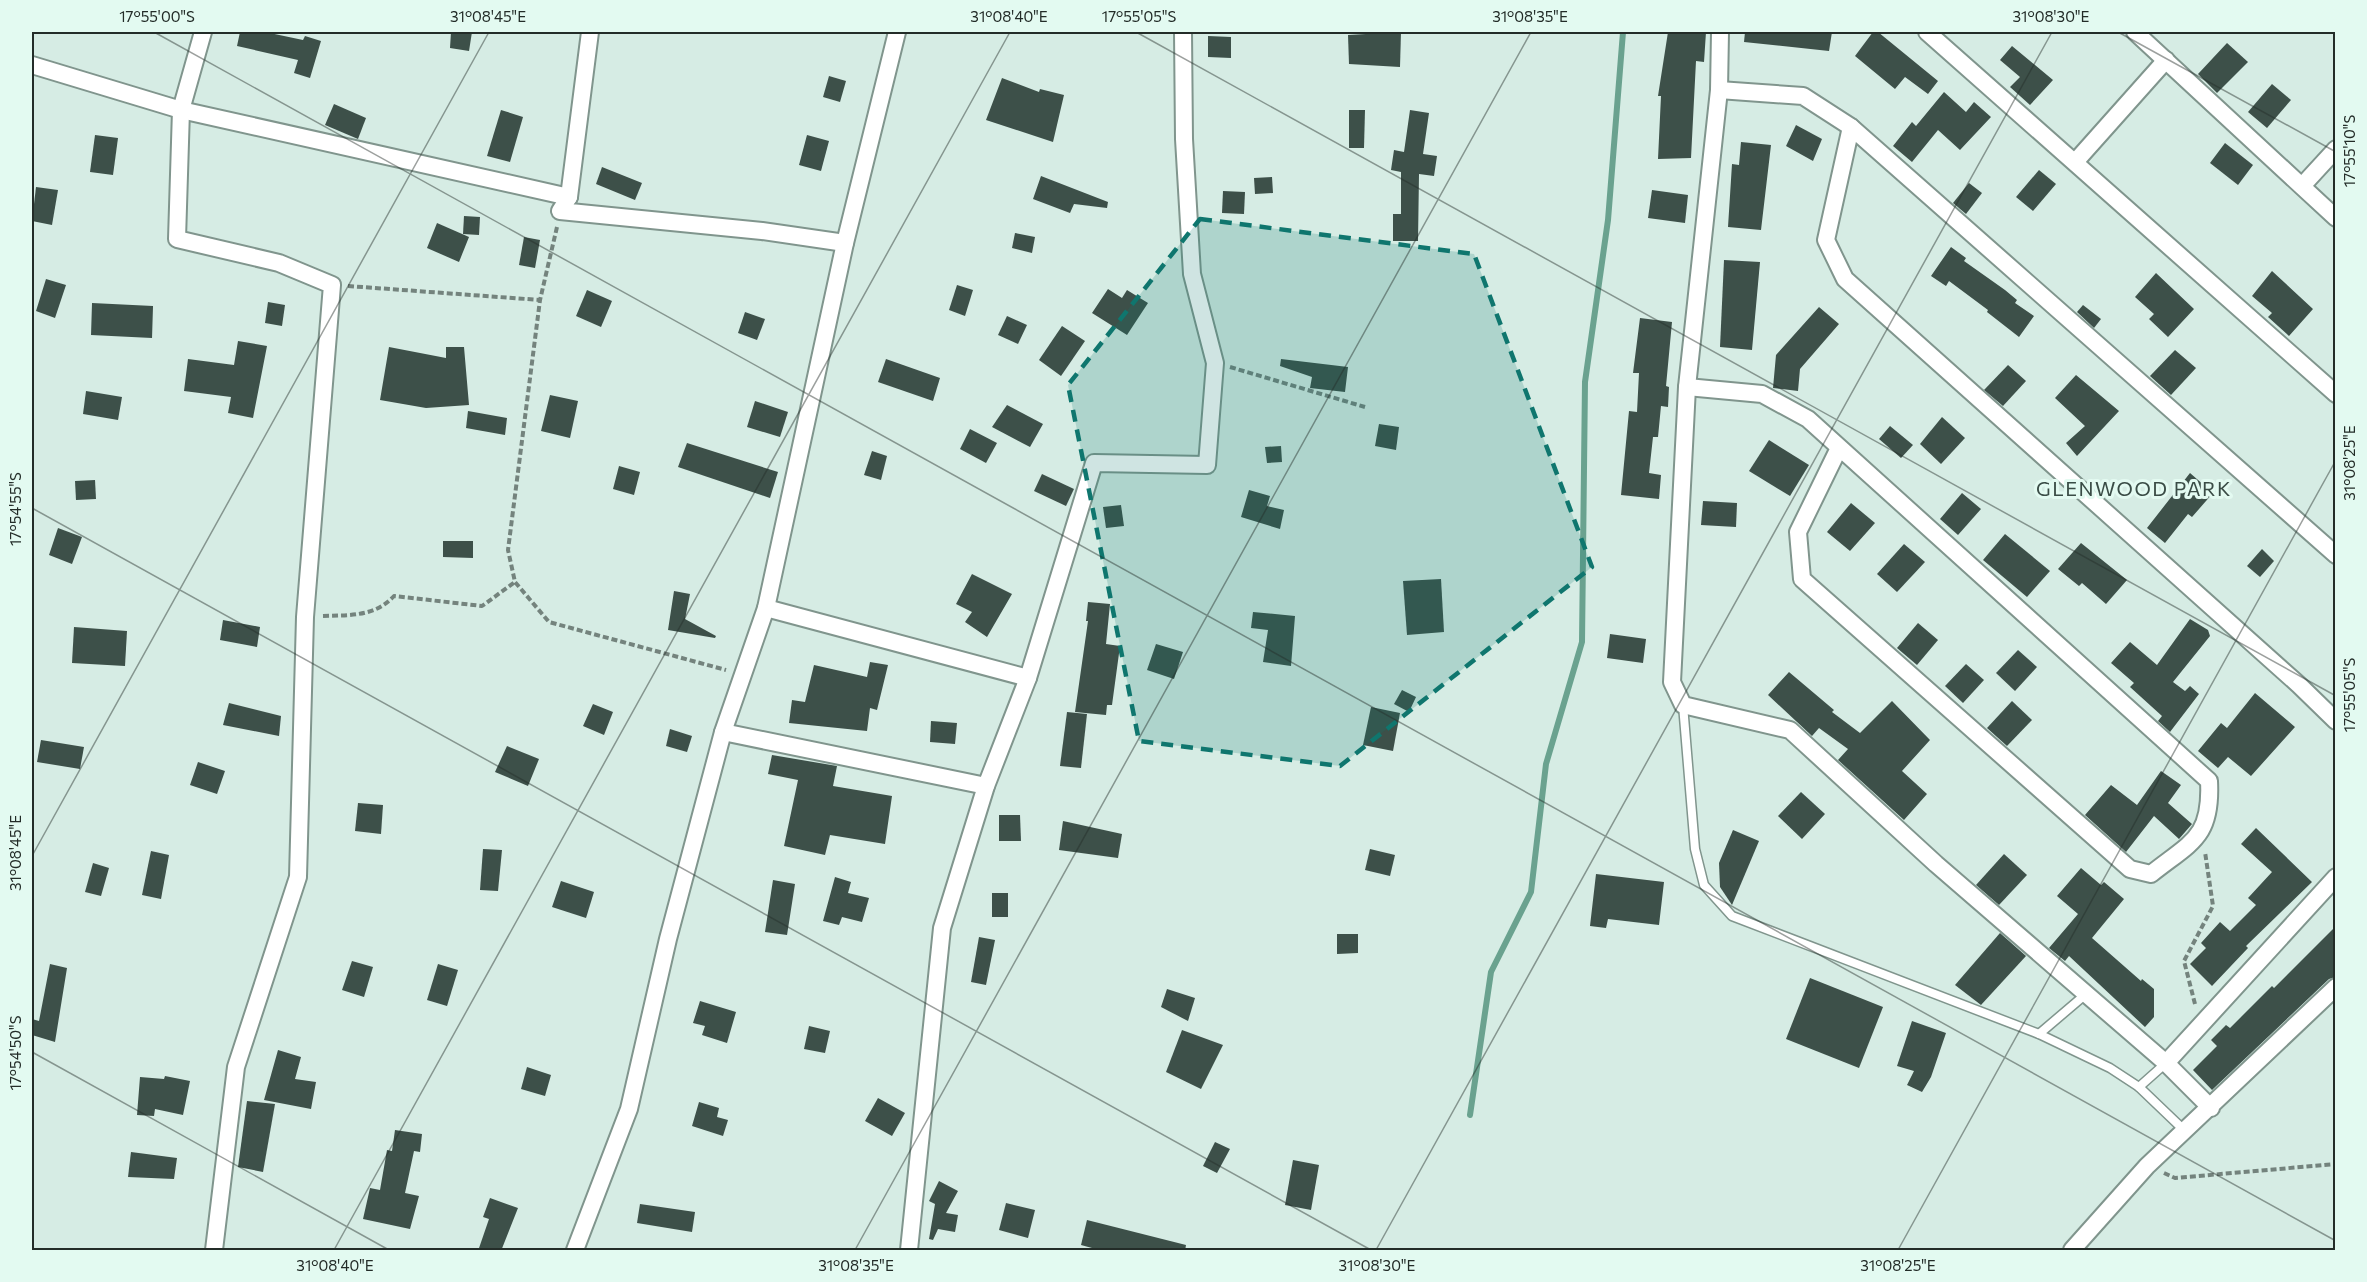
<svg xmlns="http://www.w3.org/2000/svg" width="2367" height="1282" font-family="Commissioner,sans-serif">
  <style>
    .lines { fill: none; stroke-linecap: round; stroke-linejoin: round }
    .stream { stroke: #6aa28f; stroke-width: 6 }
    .building { fill: #3d5049 }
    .lane-casing { stroke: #80958d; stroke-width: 11 }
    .street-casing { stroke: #80958d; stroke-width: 20 }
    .path { stroke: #74837d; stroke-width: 4; stroke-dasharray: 6 3; stroke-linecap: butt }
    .lane { stroke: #fff; stroke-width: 8 }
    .street { stroke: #fff; stroke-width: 16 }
    .marked { fill: #0f766e; fill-opacity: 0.2; stroke: #0f766e; stroke-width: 4.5; stroke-dasharray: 12 8; stroke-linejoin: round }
    .ticks { fill: none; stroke: #232c28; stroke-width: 1.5; stroke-opacity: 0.45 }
    .labels { text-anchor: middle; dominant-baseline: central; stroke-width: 6; stroke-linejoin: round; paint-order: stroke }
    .neighbourhood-label { font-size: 20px; letter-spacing: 1.5px; fill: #3a4c46; stroke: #e3faf1 }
    .neatline { fill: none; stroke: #232c28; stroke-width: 2 }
    .ticks-label { font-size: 15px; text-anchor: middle; fill: #232c28 }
  </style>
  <rect width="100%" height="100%" fill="#d6ece4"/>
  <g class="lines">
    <polyline class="stream" points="1470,1115 1491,972 1531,892 1546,764 1582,642 1585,382 1608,220 1623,32"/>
  </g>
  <g class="building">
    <polygon points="240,32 265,32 303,40 305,36 321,41 310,78 294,73 298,60 237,46"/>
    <polygon points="451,32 472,32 469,51 450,48"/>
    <polygon points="1401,32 1400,67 1349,64 1348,35"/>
    <polygon points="1668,32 1706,32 1704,62 1696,61 1691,158 1658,159 1661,96 1658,96"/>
    <polygon points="1745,32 1832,32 1829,51 1744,42"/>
    <polygon points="1873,32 1878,32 1938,81 1928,94 1905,77 1895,89 1855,56"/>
    <polygon points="1208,36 1231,37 1231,58 1208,57"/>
    <polygon points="2227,43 2248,62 2217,93 2198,74"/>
    <polygon points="2012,46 2053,80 2030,105 2010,87 2020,77 2000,60"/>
    <polygon points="829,76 846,81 840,102 823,97"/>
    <polygon points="1002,78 1039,92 1040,89 1064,95 1053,142 986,120"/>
    <polygon points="2272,84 2291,100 2267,128 2248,112"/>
    <polygon points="1944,92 1966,112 1974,102 1991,117 1960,150 1938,130 1912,162 1893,146 1912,122 1916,126"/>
    <polygon points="334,104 366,118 358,139 325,125"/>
    <polygon points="501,110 523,117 510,162 487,156"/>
    <polygon points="1349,110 1365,110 1364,148 1349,148"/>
    <polygon points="1410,110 1429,113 1423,154 1437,156 1434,176 1419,174 1418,241 1393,241 1393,214 1401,214 1401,172 1391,170 1394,150 1404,152"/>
    <polygon points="1796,125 1822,139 1813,161 1786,146"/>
    <polygon points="95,135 118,138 113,175 90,172"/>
    <polygon points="807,135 829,141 821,171 799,165"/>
    <polygon points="1741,142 1771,145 1761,230 1728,227 1732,164 1739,165"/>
    <polygon points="2225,143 2253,165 2238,185 2210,163"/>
    <polygon points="602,167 642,183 635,200 596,184"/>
    <polygon points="2039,170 2056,184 2033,211 2016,197"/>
    <polygon points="1041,176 1108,202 1107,208 1074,204 1070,213 1033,199"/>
    <polygon points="1272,177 1273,193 1255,194 1254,178"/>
    <polygon points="1969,183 1982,193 1966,214 1953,203"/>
    <polygon points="36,187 58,190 52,225 32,221"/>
    <polygon points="1652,190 1688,195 1685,223 1648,218"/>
    <polygon points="1223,191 1245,192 1244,214 1222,213"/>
    <polygon points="464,216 480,217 479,235 463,234"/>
    <polygon points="437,223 469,237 459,262 427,248"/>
    <polygon points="1015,233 1035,237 1032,253 1012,248"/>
    <polygon points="524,237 540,240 535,268 519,265"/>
    <polygon points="1951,247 1966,258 1964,261 2005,290 2017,300 2015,303 2034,316 2019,337 1987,312 1988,310 1949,281 1946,286 1931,276"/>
    <polygon points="1724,260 1760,262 1752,350 1720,347"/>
    <polygon points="2272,271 2313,309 2289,336 2268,317 2272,313 2252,296"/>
    <polygon points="2156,273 2194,309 2168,337 2149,319 2154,314 2135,297"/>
    <polygon points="46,279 66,285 55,318 36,311"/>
    <polygon points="957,285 973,290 965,316 949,310"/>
    <polygon points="1108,289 1122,298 1127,290 1148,303 1127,335 1092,313"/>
    <polygon points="587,290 612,301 601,327 576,316"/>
    <polygon points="268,302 285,305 282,326 265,323"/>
    <polygon points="92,303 153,306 152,338 91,335"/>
    <polygon points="2083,305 2101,319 2094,328 2077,312"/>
    <polygon points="1819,307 1839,324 1800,369 1798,391 1773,388 1776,355"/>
    <polygon points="745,312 765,319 757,340 738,333"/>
    <polygon points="1007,316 1027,325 1018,344 998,335"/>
    <polygon points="1640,318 1672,322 1666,386 1669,387 1668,407 1661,406 1658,437 1653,437 1649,473 1661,475 1659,499 1621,495 1629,411 1637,412 1639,373 1633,373"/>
    <polygon points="1062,326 1085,341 1061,376 1039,360"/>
    <polygon points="238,341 267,346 253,418 228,413 231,397 184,391 188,359 234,365"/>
    <polygon points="389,347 446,358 446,347 464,347 469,405 426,408 380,400"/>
    <polygon points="2175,350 2196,368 2171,395 2150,376"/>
    <polygon points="886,359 940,378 933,401 878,382"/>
    <polygon points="1281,359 1348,367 1345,392 1310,388 1312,377 1280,366"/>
    <polygon points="2008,365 2026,381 2003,406 1984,390"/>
    <polygon points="2076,375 2119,411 2077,456 2066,443 2085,426 2055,398"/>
    <polygon points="86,391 122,397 118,420 83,414"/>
    <polygon points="550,395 578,401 570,438 541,431"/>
    <polygon points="755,401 788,412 780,437 747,427"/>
    <polygon points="1007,405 1043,424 1030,447 992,427"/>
    <polygon points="468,411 507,418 505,435 466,428"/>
    <polygon points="1942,417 1965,438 1941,464 1920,444"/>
    <polygon points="1379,424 1399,427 1396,450 1375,446"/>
    <polygon points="1890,426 1913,445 1901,458 1879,439"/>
    <polygon points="970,429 997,443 986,463 960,449"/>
    <polygon points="1769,440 1809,465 1790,496 1749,471"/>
    <polygon points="687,443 778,472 770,498 678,467"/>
    <polygon points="1281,446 1282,462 1267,463 1265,447"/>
    <polygon points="872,451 887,456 881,480 864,475"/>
    <polygon points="619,466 640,472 634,495 613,489"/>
    <polygon points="2190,473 2213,493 2192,517 2188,514 2165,543 2147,528"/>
    <polygon points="1042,474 1074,489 1066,506 1034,491"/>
    <polygon points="95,480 96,499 76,500 75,481"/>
    <polygon points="1249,490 1270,496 1267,506 1284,510 1280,529 1241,517"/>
    <polygon points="1962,493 1981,509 1958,535 1940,519"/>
    <polygon points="1703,501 1737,503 1736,527 1701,525"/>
    <polygon points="1851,503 1875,523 1850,551 1827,532"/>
    <polygon points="1121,505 1124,526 1106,528 1103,507"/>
    <polygon points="58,528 82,537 72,564 49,555"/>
    <polygon points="2005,534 2050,571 2027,597 1983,560"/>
    <polygon points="443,541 473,541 473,558 443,557"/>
    <polygon points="2081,543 2127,580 2106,604 2082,583 2079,586 2058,569"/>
    <polygon points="1904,544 1925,562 1897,592 1877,574"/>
    <polygon points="2262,549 2274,561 2260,577 2247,566"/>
    <polygon points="972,574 1012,594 987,637 965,622 972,612 956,604"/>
    <polygon points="1441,579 1444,632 1407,635 1403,581"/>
    <polygon points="674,591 690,594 685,619 716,636 715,638 668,630"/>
    <polygon points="1088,602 1110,604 1106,644 1120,646 1112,705 1107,705 1106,715 1075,712 1088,621 1086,621"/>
    <polygon points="1253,612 1295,616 1291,666 1263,662 1268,630 1251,628"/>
    <polygon points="2190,619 2208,630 2210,636 2173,682 2185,691 2190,686 2199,694 2170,732 2158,721 2162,716 2130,687 2134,683 2111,663 2130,642 2157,665"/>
    <polygon points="223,620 260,627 257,647 220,640"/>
    <polygon points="1918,623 1938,640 1917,665 1897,648"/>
    <polygon points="74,627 127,631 125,666 72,663"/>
    <polygon points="1610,634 1646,639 1643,663 1607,658"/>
    <polygon points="1156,644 1183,652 1174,679 1147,670"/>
    <polygon points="2018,650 2037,667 2015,691 1996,673"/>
    <polygon points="870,662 888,665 877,710 870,708 867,731 789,723 792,700 805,702 814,665 867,677"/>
    <polygon points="1966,664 1984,680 1963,703 1945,686"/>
    <polygon points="1789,672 1834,710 1832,712 1860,733 1892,701 1930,740 1902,771 1927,794 1904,820 1838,760 1848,749 1819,728 1812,736 1768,695"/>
    <polygon points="1402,690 1416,697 1409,712 1394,704"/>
    <polygon points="2255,693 2295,727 2251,776 2228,757 2218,768 2198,751 2221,723 2227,728"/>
    <polygon points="2012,701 2032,720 2007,746 1987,728"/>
    <polygon points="229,703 281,716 279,736 223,725"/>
    <polygon points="593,704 613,712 604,735 583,726"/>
    <polygon points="1371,707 1400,713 1393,751 1363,745"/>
    <polygon points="1067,712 1087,714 1081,768 1060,766"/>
    <polygon points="931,721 957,723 955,744 930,742"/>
    <polygon points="670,729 692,736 687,752 666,746"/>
    <polygon points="41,740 84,747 80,769 37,762"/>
    <polygon points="507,746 539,759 528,786 495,772"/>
    <polygon points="772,755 837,766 833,786 892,796 885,844 830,835 825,855 784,846 798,780 768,774"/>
    <polygon points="198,762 225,771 217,794 190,785"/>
    <polygon points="2161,771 2181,785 2168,803 2192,824 2179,839 2154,816 2126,852 2085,815 2111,785 2137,805"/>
    <polygon points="1801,792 1825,814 1802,839 1778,816"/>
    <polygon points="358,803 383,805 381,834 355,831"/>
    <polygon points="999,815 1020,815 1021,841 999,841"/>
    <polygon points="1063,821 1122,834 1118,858 1059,850"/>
    <polygon points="2256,828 2312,882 2246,946 2248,948 2212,986 2190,964 2206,948 2201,943 2220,922 2230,931 2256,905 2248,898 2272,872 2241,844"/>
    <polygon points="1733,830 1759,841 1732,905 1720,887 1719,863"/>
    <polygon points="483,849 502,850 498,891 480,890"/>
    <polygon points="1370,849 1395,855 1390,876 1365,870"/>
    <polygon points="151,851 169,855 161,899 142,895"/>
    <polygon points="2004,854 2027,875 1999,905 1976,885"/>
    <polygon points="93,863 109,868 101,896 85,892"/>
    <polygon points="2081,868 2101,885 2104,882 2124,899 2092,938 2141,981 2142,979 2154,989 2154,1017 2145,1027 2069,956 2065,961 2049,948 2078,914 2057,896"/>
    <polygon points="1596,874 1664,882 1659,925 1608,919 1606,928 1590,926"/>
    <polygon points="835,877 851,882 848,893 869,898 862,922 842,917 839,925 823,921"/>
    <polygon points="773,880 795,884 787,935 765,932"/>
    <polygon points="561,881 594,892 586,918 552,907"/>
    <rect x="992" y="893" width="16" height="24"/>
    <polygon points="2336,926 2336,977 2329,979 2212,1090 2193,1070 2217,1046 2211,1040 2226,1025 2230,1028 2272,986 2274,988"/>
    <polygon points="2000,933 2026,956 1981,1005 1955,985"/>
    <polygon points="1337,934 1358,934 1358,953 1337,954"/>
    <polygon points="979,937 995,940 986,985 971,982"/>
    <polygon points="352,961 373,967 364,997 342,990"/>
    <polygon points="50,964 67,968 55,1042 32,1035 32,1019 39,1021"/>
    <polygon points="438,964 458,970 447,1006 427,1000"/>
    <polygon points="1810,978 1883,1007 1859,1068 1786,1039"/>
    <polygon points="1167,989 1195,998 1188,1021 1161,1007"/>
    <polygon points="700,1001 736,1012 727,1043 702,1035 705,1026 693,1023"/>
    <polygon points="1912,1021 1946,1033 1931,1077 1922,1092 1907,1085 1914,1071 1897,1066"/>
    <polygon points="809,1026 830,1031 825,1053 804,1049"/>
    <polygon points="1182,1030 1223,1045 1201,1089 1166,1072"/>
    <polygon points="278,1050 301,1057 295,1079 316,1082 311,1109 264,1100"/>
    <polygon points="527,1067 551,1075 545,1096 521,1089"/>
    <polygon points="165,1076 190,1081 183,1115 155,1109 154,1116 137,1115 140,1077 164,1079"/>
    <polygon points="878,1098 905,1113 892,1136 865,1121"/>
    <polygon points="247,1101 275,1104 263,1172 238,1167"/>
    <polygon points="699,1102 719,1108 717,1117 728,1120 723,1136 692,1126"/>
    <polygon points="395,1130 422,1134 420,1152 414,1151 405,1193 419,1196 410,1229 363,1219 370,1188 380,1190 387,1150 392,1151"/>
    <polygon points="1215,1142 1230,1149 1217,1173 1203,1166"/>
    <polygon points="131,1152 177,1158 174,1179 128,1177"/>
    <polygon points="1293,1160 1319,1165 1311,1210 1285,1205"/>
    <polygon points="939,1181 958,1191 946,1213 958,1215 955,1232 938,1229 933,1240 929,1239 935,1204 929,1201"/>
    <polygon points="490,1198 518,1208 501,1251 478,1251 489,1219 483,1217"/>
    <polygon points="1006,1203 1035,1210 1028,1238 999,1230"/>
    <polygon points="640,1204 695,1212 692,1232 637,1223"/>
    <polygon points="1087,1220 1186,1245 1185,1251 1103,1251 1081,1245"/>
  </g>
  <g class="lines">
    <g class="lane-casing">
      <g id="lane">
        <polyline points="1683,705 1695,849 1704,885 1732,916 2039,1034 2110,1068 2139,1087 2185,1131"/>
        <polyline points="2039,1034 2086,994"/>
        <polyline points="2139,1087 2166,1063"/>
      </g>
    </g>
    <g class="street-casing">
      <g id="street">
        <polyline points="203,32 181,110 177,239 279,263 332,285 305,617 298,877 236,1067 214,1250"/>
        <polyline points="590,32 569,197 560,211 762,231 845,243"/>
        <polyline points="1720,32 1719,90 1687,387 1672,682 1683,705 1790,730 1936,864 2166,1063 2211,1108"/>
        <polyline points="1927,32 2336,394"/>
        <polyline points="2135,32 2336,218"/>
        <polyline points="32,65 181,110 569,197"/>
        <polyline points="1719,90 1803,96 1851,127 2336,555"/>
        <polyline points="1851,127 1826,240 1845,279 2299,685 2336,721"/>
        <polyline points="2076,161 2166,60"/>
        <polyline points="2302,186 2336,149"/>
        <path d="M1687 387 1762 394 1808 419 2209 781C2212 838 2191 842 2151 874L2130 869 1802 579 1798 532 1838 450"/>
        <polyline points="766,608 1028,678"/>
        <polyline points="723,732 986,786"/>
        <polyline points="2166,1063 2336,877"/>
        <polyline points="575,1250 629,1109 668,939 723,732 766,608 845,243 897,32"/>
        <polyline points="909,1250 942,928 986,786 1028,678 1094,463 1207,465 1215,363 1192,274 1184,139 1183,32"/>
        <polyline points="2072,1250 2147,1166 2336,987"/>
      </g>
    </g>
    <g class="path">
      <polyline points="557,227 540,300 508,550 515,582 549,622 726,670"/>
      <polyline points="348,286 540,300"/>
      <polyline points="1230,367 1365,407"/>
      <path d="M323 616C349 615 375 617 394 596L482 606 515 582"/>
      <polyline points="2195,1004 2184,961 2213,906 2205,852"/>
      <polyline points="2164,1173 2175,1178 2336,1164"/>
    </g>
    <use href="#lane" class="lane"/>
    <use href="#street" class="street"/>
  </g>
  <path class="marked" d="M1200 219 1474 254 1592 567 1340 766 1139 741 1068 385Z"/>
  <path class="ticks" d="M154 32 2336 1241M1136 32 2336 696M2118 32 2336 152M32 508 1371 1250M32 856 489 32M32 1052 389 1250M334 1250 1010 32M855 1250 1531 32M1376 1250 2052 32M1898 1250 2336 460"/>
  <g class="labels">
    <g class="neighbourhood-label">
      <text x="2134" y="488">GLENWOOD PARK</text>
    </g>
  </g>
  <rect width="2367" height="1282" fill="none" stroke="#e3faf1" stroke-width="66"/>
  <rect x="33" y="33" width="2301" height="1216" class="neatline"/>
  <g class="ticks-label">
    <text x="157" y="22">17°55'00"S</text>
    <text x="488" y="22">31°08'45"E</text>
    <text x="1009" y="22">31°08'40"E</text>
    <text x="1139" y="22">17°55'05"S</text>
    <text x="1530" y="22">31°08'35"E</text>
    <text x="2051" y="22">31°08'30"E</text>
    <text transform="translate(2350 151) rotate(-90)" y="5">17°55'10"S</text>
    <text transform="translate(2350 463) rotate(-90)" y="5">31°08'25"E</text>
    <text transform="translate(16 509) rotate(-90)" y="5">17°54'55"S</text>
    <text transform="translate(2350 695) rotate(-90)" y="5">17°55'05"S</text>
    <text transform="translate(16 853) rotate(-90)" y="5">31°08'45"E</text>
    <text transform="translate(16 1053) rotate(-90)" y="5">17°54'50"S</text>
    <text x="335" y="1271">31°08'40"E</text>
    <text x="856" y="1271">31°08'35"E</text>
    <text x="1377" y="1271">31°08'30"E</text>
    <text x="1898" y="1271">31°08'25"E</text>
  </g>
</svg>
